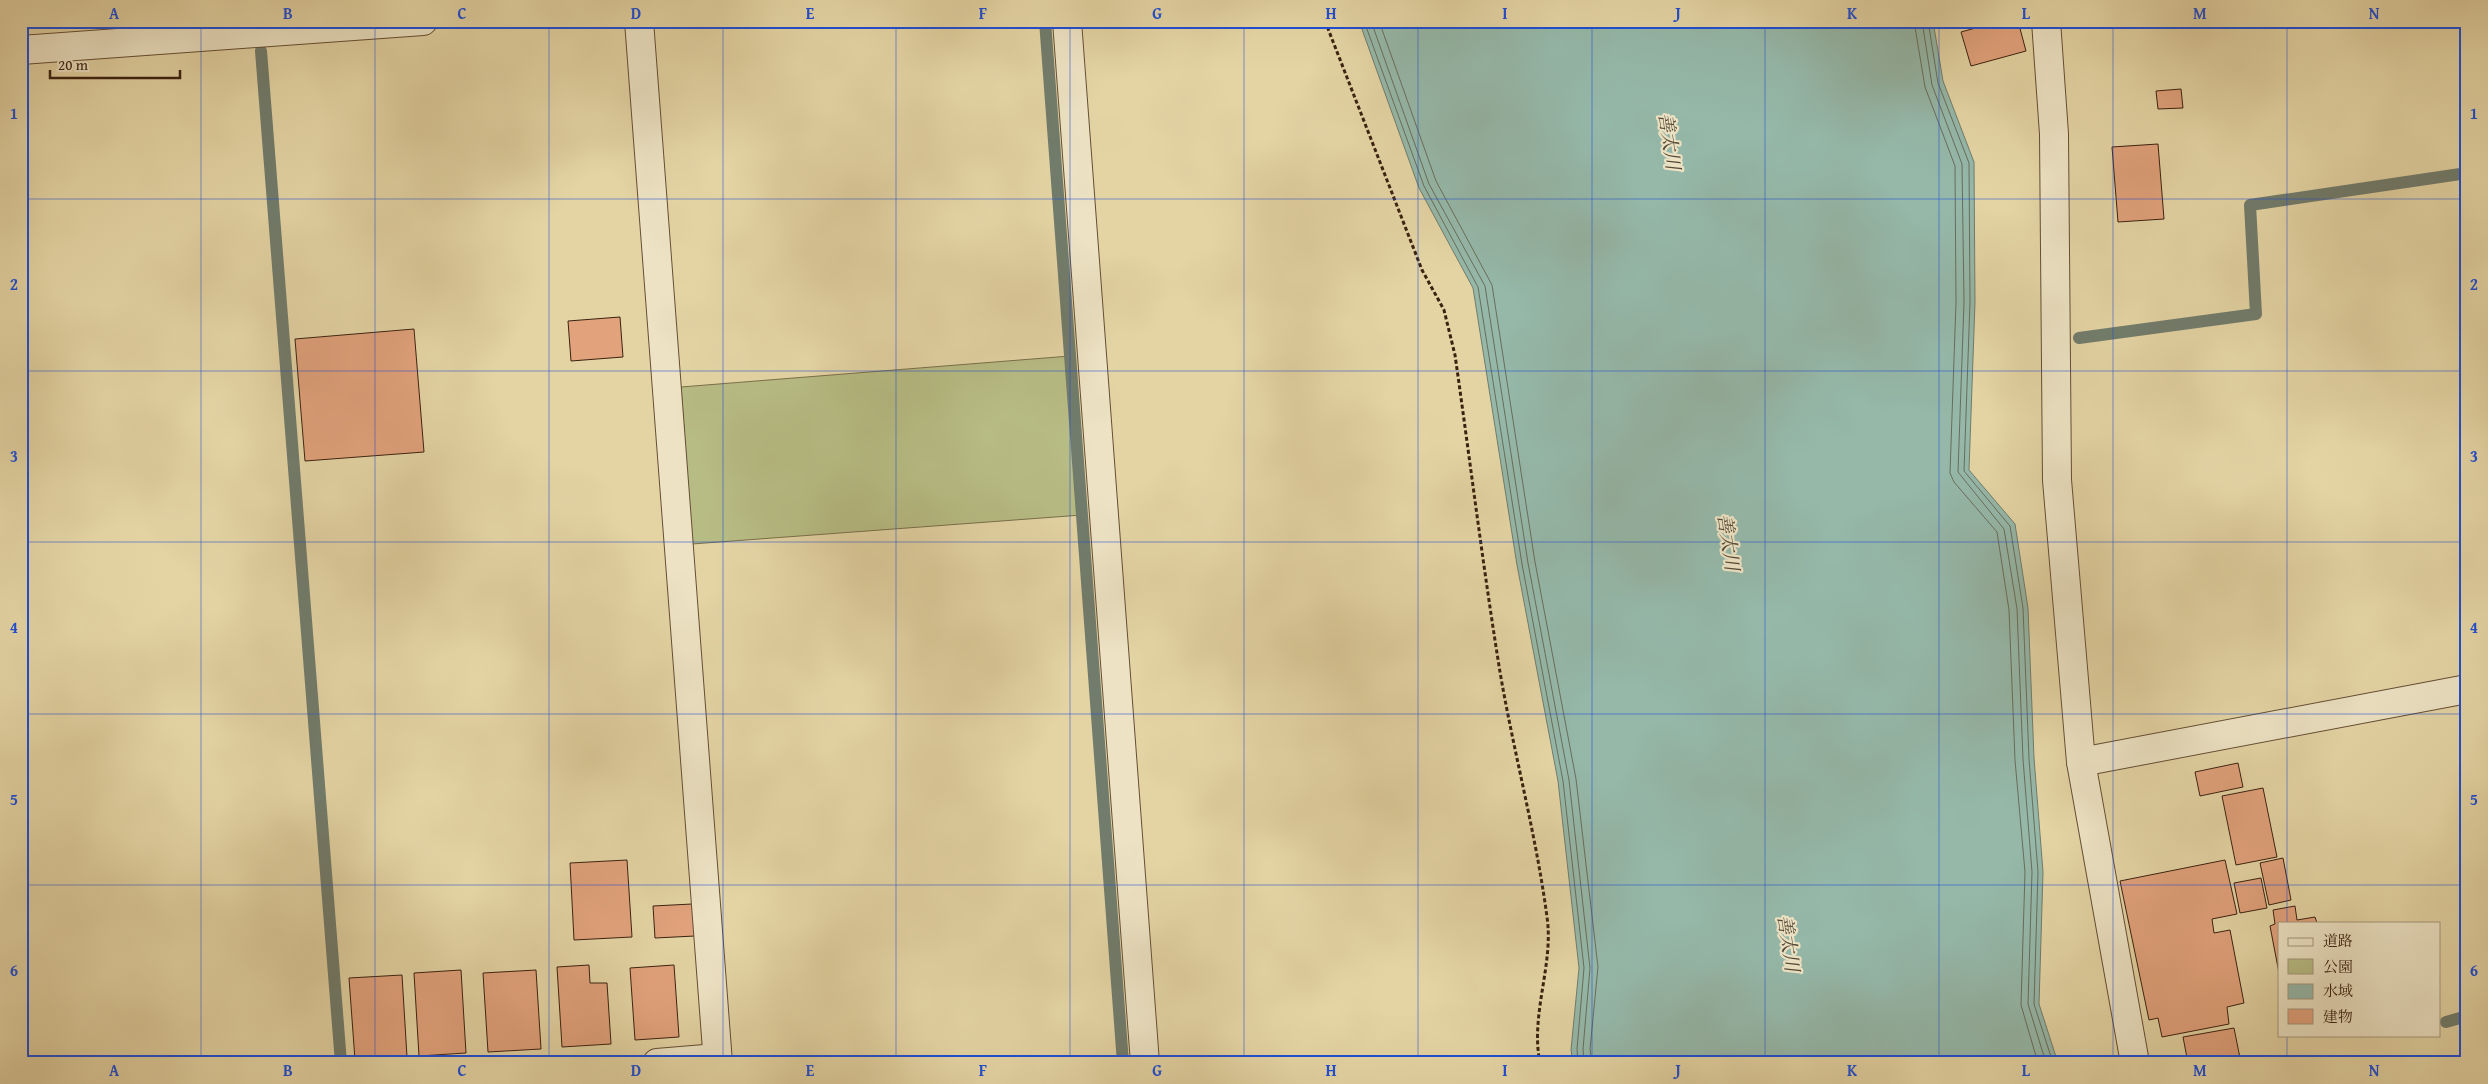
<svg xmlns="http://www.w3.org/2000/svg" width="2488" height="1084" font-family="'Gentium Book Plus','Noto Serif JP',serif">
  <style>
    .green { fill: #b7bc84; stroke: #796f4a }
    .water { fill: #95b8a9; stroke: #717c6c }
    .lines { fill: none; stroke-linecap: round; stroke-linejoin: round }
    .shore { stroke: #686d5c; stroke-width: 1 }
    .stream { stroke: #717c6c; stroke-width: 12 }
    .building { fill: #e1a27c; stroke: #3b2210 }
    .minor-casing { stroke: #654e35; stroke-width: 30 }
    .path { stroke: #3b2210; stroke-width: 3; stroke-dasharray: 4 2.5; stroke-linecap: butt }
    .minor { stroke: #ede3c4; stroke-width: 28 }
    .grid { fill: none; stroke: #1d4ed8; stroke-width: 1; stroke-opacity: 0.55 }
    .labels { text-anchor: middle; dominant-baseline: central; stroke-width: 4.5; stroke-linejoin: round; paint-order: stroke }
    .water-label { font-size: 19px; font-style: italic; fill: #524836; stroke: #ede3c4 }
    .neatline { fill: none; stroke: #1d4ed8; stroke-width: 2 }
    .grid-label { font-size: 16px; text-anchor: middle; font-weight: bold; fill: #1d4ed8 }
  </style>
  <rect width="100%" height="100%" fill="#e4d4a4"/>
  <filter id="stains"><feTurbulence type="fractalNoise" baseFrequency=".004" numOctaves="4"/><feColorMatrix values="0 0 0 0 .2 0 0 0 0 .09 0 0 0 0 .02 0 0 0 .5 -.17"/></filter>
  <radialGradient id="worn" r=".72"><stop offset=".6" stop-color="#630" stop-opacity="0"/><stop offset="1" stop-color="#630" stop-opacity=".3"/></radialGradient>
  <polygon class="green" points="1070,356 1082,515 692,544 681,387"/>
  <polygon class="water" points="1359,21 1933,21 1943,81 1974,162 1975,302 1969,470 2015,524 2028,608 2034,758 2043,872 2039,1004 2058,1063 1573,1063 1571,1050 1579,968 1558,781 1517,565 1473,288 1419,188"/>
  <g class="lines">
    <g class="shore">
      <polyline points="1364,21 1424,186 1478,287 1522,564 1563,781 1584,968 1577,1049 1578,1063"/>
      <polyline points="1371,21 1429,184 1485,286 1528,563 1569,780 1590,968 1583,1049 1584,1063"/>
      <polyline points="1379,21 1436,181 1492,285 1535,562 1576,779 1598,967 1590,1049 1592,1063"/>
      <polyline points="1914,21 1925,87 1955,166 1956,302 1950,473 1954,482 1997,532 2009,610 2015,760 2025,872 2021,1005 2038,1063"/>
      <polyline points="1922,21 1932,85 1962,164 1964,302 1958,472 2004,529 2017,609 2023,759 2032,872 2028,1004 2046,1063"/>
      <polyline points="1928,21 1938,83 1969,163 1970,302 1964,471 2010,526 2023,608 2029,759 2038,872 2034,1004 2053,1063"/>
    </g>
    <g class="stream">
      <polyline points="1045,21 1123,1063"/>
      <polyline points="261,51 341,1063"/>
      <polyline points="2079,338 2256,314 2250,205 2467,173"/>
      <polyline points="2446,1022 2467,1016"/>
    </g>
  </g>
  <g class="building">
    <polygon points="2001,21 2018,21 2026,51 1971,66 1961,32"/>
    <polygon points="2181,89 2183,108 2158,109 2156,91"/>
    <polygon points="2158,144 2164,219 2118,222 2112,147"/>
    <polygon points="620,317 623,357 571,361 568,321"/>
    <polygon points="414,329 424,452 305,461 295,339"/>
    <polygon points="2238,763 2243,787 2200,796 2195,772"/>
    <polygon points="2263,788 2277,857 2236,865 2222,796"/>
    <polygon points="2283,858 2291,900 2269,905 2260,863"/>
    <polygon points="627,860 632,937 574,940 570,863"/>
    <polygon points="2225,860 2237,914 2212,919 2214,933 2230,930 2244,1003 2227,1007 2229,1024 2162,1037 2158,1018 2149,1020 2120,881"/>
    <polygon points="2261,878 2267,908 2240,913 2234,883"/>
    <polygon points="692,904 695,936 655,938 653,906"/>
    <polygon points="2295,906 2297,920 2315,917 2317,923 2279,923 2279,973 2270,926 2275,924 2273,910"/>
    <polygon points="589,965 590,983 607,983 611,1044 562,1047 557,967"/>
    <polygon points="674,965 679,1037 635,1040 630,968"/>
    <polygon points="461,970 466,1053 419,1056 414,973"/>
    <polygon points="536,970 541,1049 488,1052 483,973"/>
    <polygon points="402,975 407,1057 355,1060 349,978"/>
    <polygon points="2234,1028 2241,1063 2188,1063 2183,1037"/>
  </g>
  <g class="lines">
    <g class="minor-casing">
      <g id="minor">
        <polyline points="639,21 718,1063"/>
        <polyline points="1067,21 1145,1063"/>
        <polyline points="2046,21 2054,134 2057,480 2081,762 2135,1063"/>
        <polyline points="21,50 423,21"/>
        <polyline points="2081,762 2467,689"/>
        <polyline points="657,1063 717,1058"/>
      </g>
    </g>
    <path class="path" d="M1325 21 1422 270 1444 310 1455 355C1470 460 1483 567 1500 672 1514 754 1536 834 1547 917 1554 965 1530 1014 1540 1063"/>
    <use href="#minor" class="minor"/>
  </g>
  <path class="grid" d="M201 21V1063M375 21V1063M549 21V1063M723 21V1063M896 21V1063M1070 21V1063M1244 21V1063M1418 21V1063M1592 21V1063M1765 21V1063M1939 21V1063M2113 21V1063M2287 21V923M21 199H2467M21 371H2467M21 542H2467M21 714H2467M21 885H2467M2287 1035V1063"/>
  <g class="labels">
    <g class="water-label">
      <text transform="translate(1670 141) rotate(82)">善太川</text>
      <text transform="translate(1729 542) rotate(82)">善太川</text>
      <text transform="translate(1789 943) rotate(82)">善太川</text>
    </g>
  </g>
  <rect width="2488" height="1084" fill="none" stroke="#e4d4a4" stroke-width="55"/>
  <rect x="2278" y="922" width="162" height="115" fill="#ede3c4" stroke="#a6967c"/>
  <rect x="2288" y="938" width="25" height="8" fill="#ede3c4" stroke="#a6967c"/>
  <text x="2323" y="946" font-size="15" fill="#3b2210">道路</text>
  <rect x="2288" y="959" width="25" height="15" fill="#b7bc84" stroke="#a6967c"/>
  <text x="2323" y="972" font-size="15" fill="#3b2210">公園</text>
  <rect x="2288" y="984" width="25" height="15" fill="#95b8a9" stroke="#a6967c"/>
  <text x="2323" y="996" font-size="15" fill="#3b2210">水域</text>
  <rect x="2288" y="1009" width="25" height="15" fill="#e1a27c" stroke="#a6967c"/>
  <text x="2323" y="1022" font-size="15" fill="#3b2210">建物</text>
  <path d="M50 70v8h130v-8" fill="none" stroke="#3b2210" stroke-width="2.5"/>
  <text x="58" y="70" font-size="15" fill="#3b2210" stroke="#ede3c4" stroke-width="4" paint-order="stroke">20 m</text>
  <rect x="28" y="28" width="2432" height="1028" class="neatline"/>
  <g class="grid-label">
    <text x="114" y="19">A</text>
    <text x="288" y="19">B</text>
    <text x="462" y="19">C</text>
    <text x="636" y="19">D</text>
    <text x="810" y="19">E</text>
    <text x="983" y="19">F</text>
    <text x="1157" y="19">G</text>
    <text x="1331" y="19">H</text>
    <text x="1505" y="19">I</text>
    <text x="1678" y="19">J</text>
    <text x="1852" y="19">K</text>
    <text x="2026" y="19">L</text>
    <text x="2200" y="19">M</text>
    <text x="2374" y="19">N</text>
    <text x="14" y="119">1</text>
    <text x="2474" y="119">1</text>
    <text x="14" y="290">2</text>
    <text x="2474" y="290">2</text>
    <text x="14" y="462">3</text>
    <text x="2474" y="462">3</text>
    <text x="14" y="633">4</text>
    <text x="2474" y="633">4</text>
    <text x="14" y="805">5</text>
    <text x="2474" y="805">5</text>
    <text x="14" y="976">6</text>
    <text x="2474" y="976">6</text>
    <text x="114" y="1076">A</text>
    <text x="288" y="1076">B</text>
    <text x="462" y="1076">C</text>
    <text x="636" y="1076">D</text>
    <text x="810" y="1076">E</text>
    <text x="983" y="1076">F</text>
    <text x="1157" y="1076">G</text>
    <text x="1331" y="1076">H</text>
    <text x="1505" y="1076">I</text>
    <text x="1678" y="1076">J</text>
    <text x="1852" y="1076">K</text>
    <text x="2026" y="1076">L</text>
    <text x="2200" y="1076">M</text>
    <text x="2374" y="1076">N</text>
  </g>
  <rect width="100%" height="100%" filter="url(#stains)"/>
  <rect width="100%" height="100%" fill="url(#worn)"/>
</svg>
